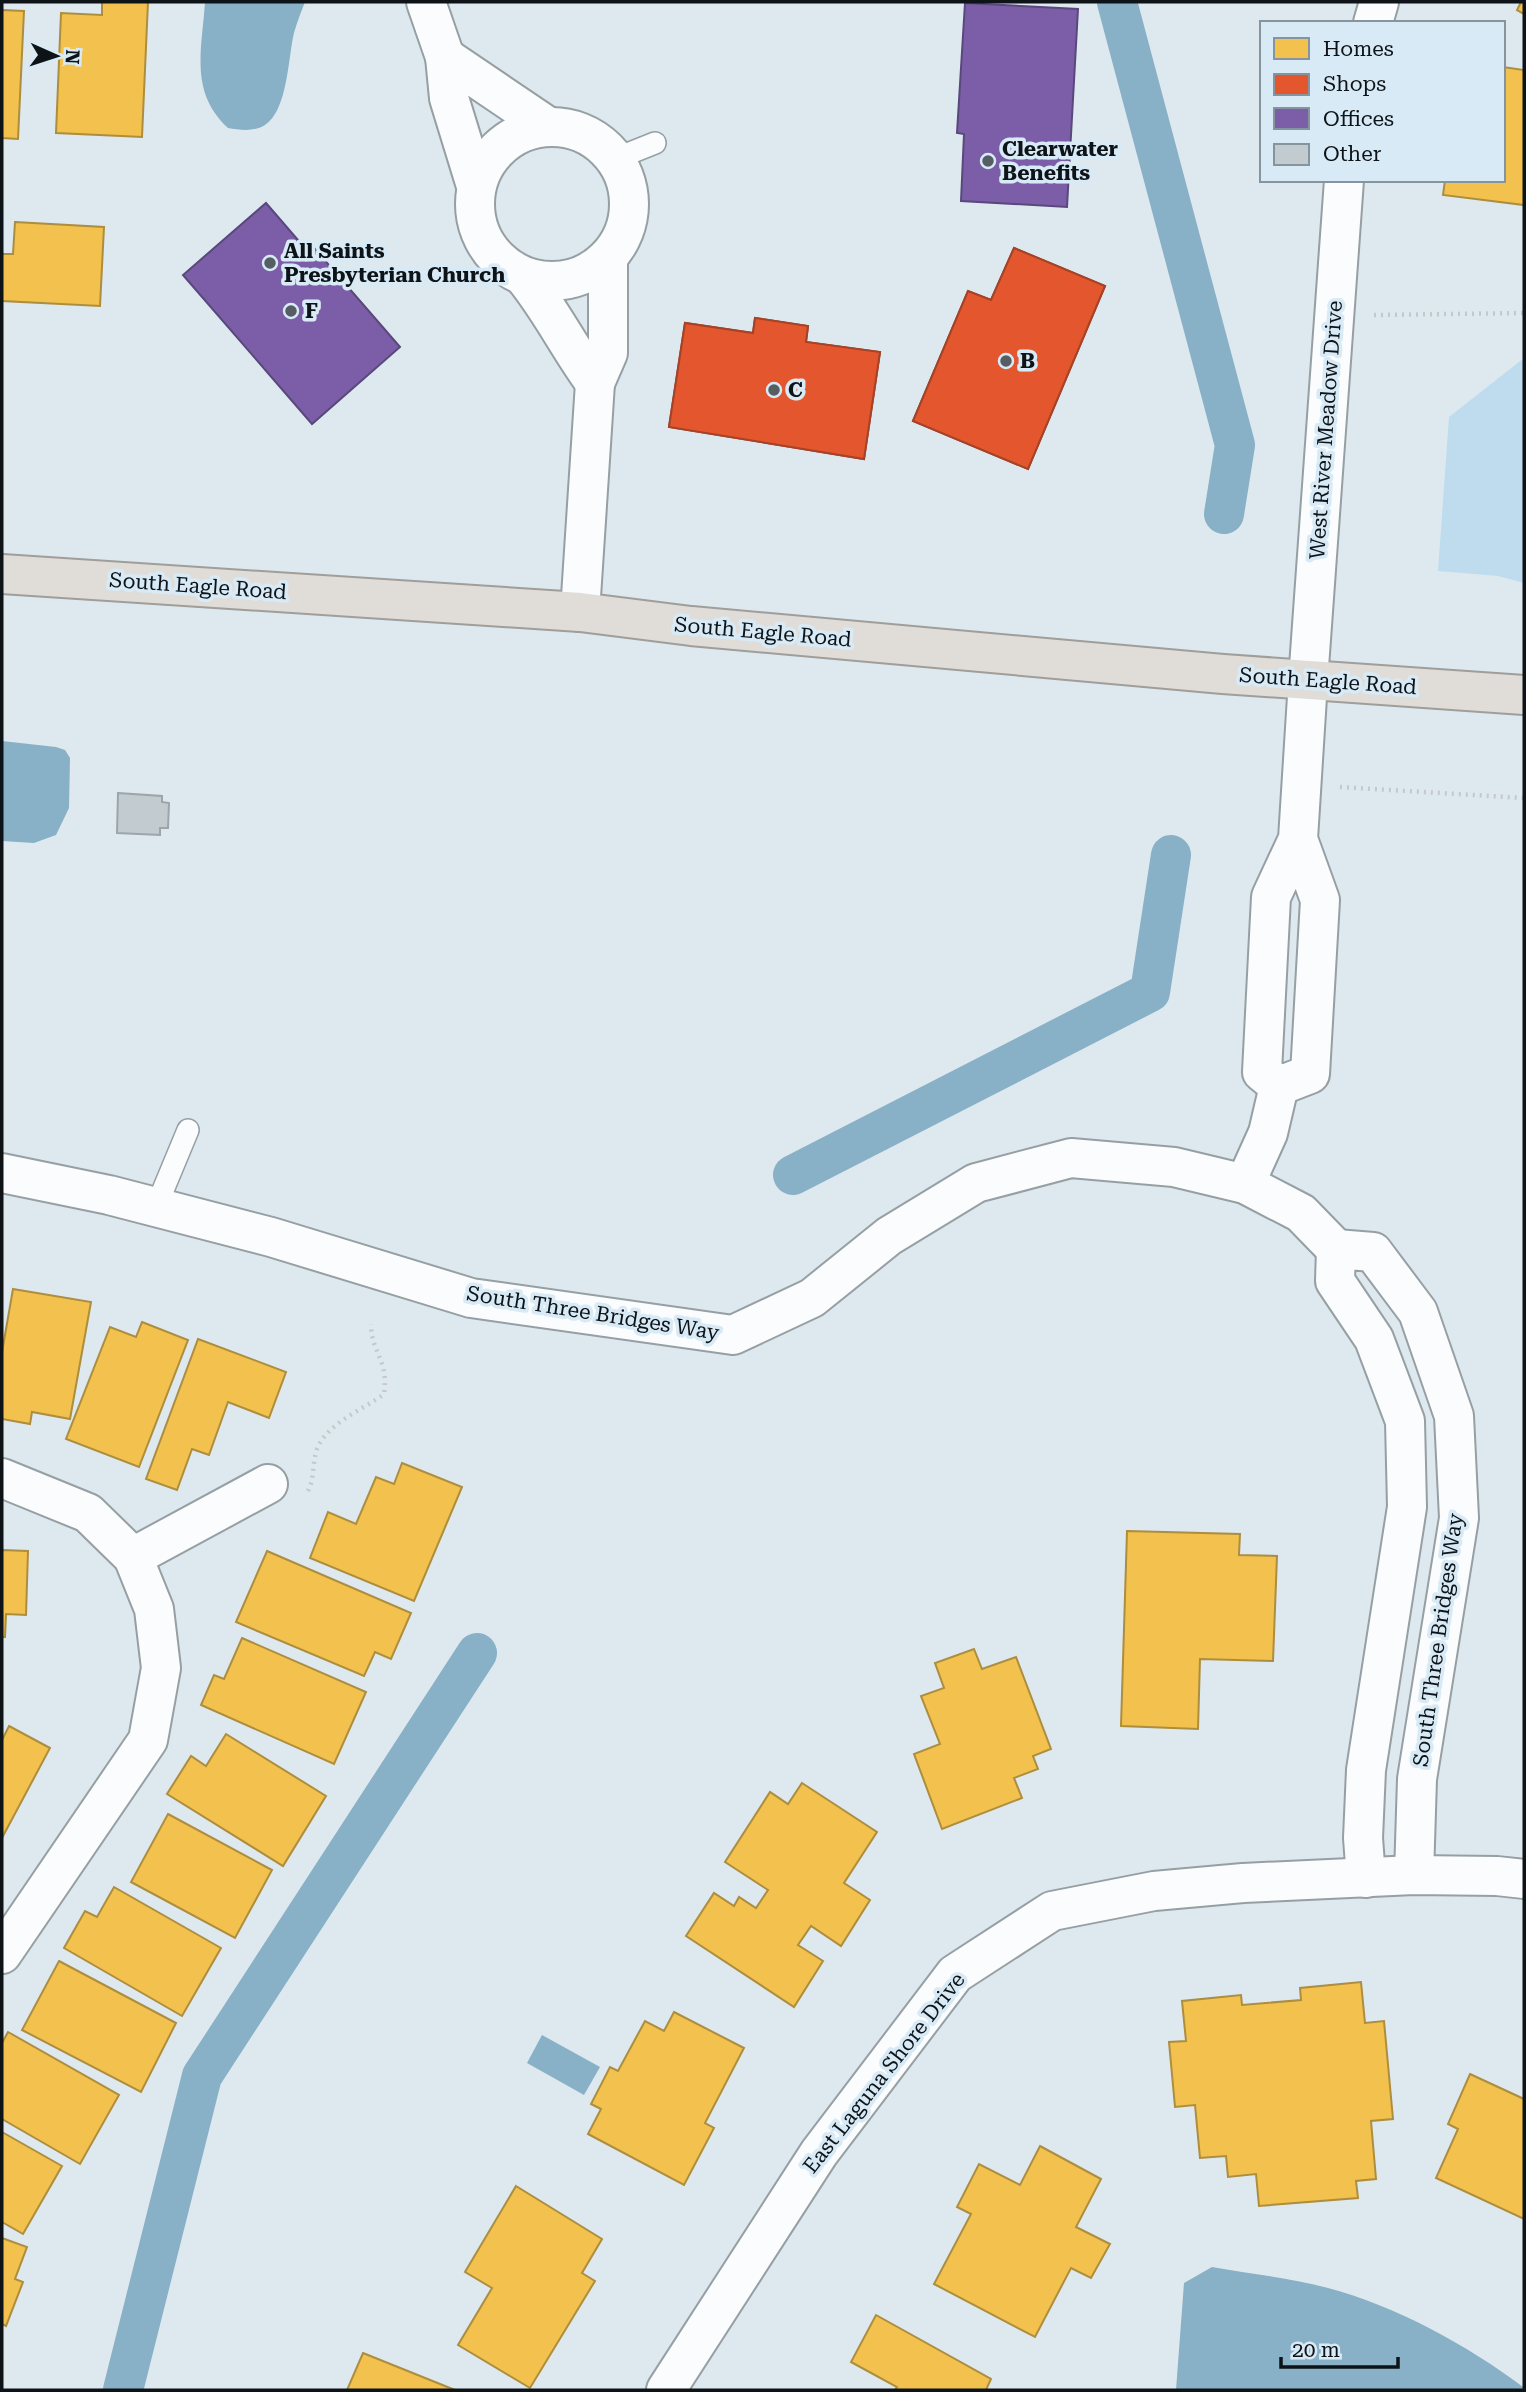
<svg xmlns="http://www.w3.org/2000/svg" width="1526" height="2392" font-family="'Roboto Serif',serif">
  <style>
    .green { fill: #bedced }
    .water { fill: #88b0c6 }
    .homes { fill: #f2c14e; stroke: #ad8d3e; stroke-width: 2 }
    .shops { fill: #e4572e; stroke: #a44327; stroke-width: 2 }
    .offices { fill: #7b5ea7; stroke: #5a487c; stroke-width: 2 }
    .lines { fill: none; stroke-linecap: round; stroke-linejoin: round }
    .canal { stroke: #88b0c6; stroke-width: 40 }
    .building { fill: #c2cbd0; stroke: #9da5aa; stroke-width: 2 }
    .service-casing { stroke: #969fa3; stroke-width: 24 }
    .minor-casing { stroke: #969fa3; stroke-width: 42 }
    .tertiary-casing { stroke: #969fa3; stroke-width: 42 }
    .trunk-casing { stroke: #9f9e9a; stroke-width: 42 }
    .path { stroke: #c5c8cb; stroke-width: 4.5; stroke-dasharray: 2 5; stroke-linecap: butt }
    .service { stroke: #fafcfd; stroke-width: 21 }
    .minor { stroke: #fafcfd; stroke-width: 38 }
    .tertiary { stroke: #fafcfd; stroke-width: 38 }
    .trunk { stroke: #e0dcd8; stroke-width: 38 }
    .poi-dot { fill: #565e63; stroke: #d7eaf6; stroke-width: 2.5 }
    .labels { text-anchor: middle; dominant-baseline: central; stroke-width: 7; stroke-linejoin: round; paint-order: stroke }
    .poi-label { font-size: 21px; font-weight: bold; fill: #0d1317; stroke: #d7eaf6; text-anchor: start }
    .street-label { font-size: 21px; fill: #0d1317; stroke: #d7eaf6 }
  </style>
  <rect width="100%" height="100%" fill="#dee9ef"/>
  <polygon class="green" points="1524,358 1524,583 1498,576 1438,571 1449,417"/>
  <g class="water">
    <path d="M205 2H305C301 12 297 22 294 33 288 57 288 110 265 125 254 132 240 130 228 128 189 92 202 49 205 2Z"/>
    <polygon points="2,741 56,747 65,750 70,758 69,808 56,835 34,843 2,841"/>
    <polygon points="542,2035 600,2067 584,2095 527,2063"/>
    <path d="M1212 2267C1251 2274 1291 2278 1328 2288 1394 2305 1469 2346 1523 2387L1522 2390H1176L1184 2283Z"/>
  </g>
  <g class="homes">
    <polygon points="102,2 148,2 142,137 56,133 61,13 102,15"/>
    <polygon points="1521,2 1524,2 1524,14 1517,10"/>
    <polygon points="2,10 24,11 18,139 2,138"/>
    <polygon points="1503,67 1524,70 1524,205 1443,195 1445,180 1503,180"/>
    <polygon points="15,222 104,227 100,306 2,301 2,254 13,254"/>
    <polygon points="13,1289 91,1302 70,1419 32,1412 30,1424 2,1419 2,1352"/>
    <polygon points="142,1322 188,1340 139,1467 66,1439 110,1327 136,1337"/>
    <polygon points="198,1339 286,1372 269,1418 228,1402 209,1455 192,1449 177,1490 146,1479"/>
    <polygon points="402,1463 462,1487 414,1601 310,1558 328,1512 356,1524 376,1477 394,1484"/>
    <polygon points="1127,1531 1240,1534 1239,1555 1277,1556 1273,1661 1200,1659 1198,1729 1121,1726"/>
    <polygon points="2,1550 28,1551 26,1615 6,1614 5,1637 2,1637"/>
    <polygon points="267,1551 411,1613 391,1659 375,1652 364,1676 236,1622"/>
    <polygon points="242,1638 366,1692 334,1764 201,1705 214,1675 224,1679"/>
    <polygon points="974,1649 982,1669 1016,1657 1051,1749 1033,1756 1038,1769 1014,1778 1022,1798 942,1829 914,1754 940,1744 921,1696 944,1688 935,1663"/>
    <polygon points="9,1726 50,1748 2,1838 2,1740"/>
    <polygon points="226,1734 326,1796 283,1866 167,1794 191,1756 206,1766"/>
    <polygon points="802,1783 877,1832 844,1883 870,1900 841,1946 811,1926 798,1945 823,1961 794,2007 686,1936 714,1893 734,1906 739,1897 756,1908 768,1890 725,1862 770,1792 788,1804"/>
    <polygon points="168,1814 272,1870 235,1938 131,1882"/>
    <polygon points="114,1887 221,1948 182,2016 64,1948 85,1911 97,1917"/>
    <polygon points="59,1961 176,2023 141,2092 22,2030"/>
    <polygon points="1361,1982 1365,2023 1384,2021 1393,2119 1371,2121 1376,2179 1356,2181 1358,2198 1259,2206 1256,2174 1228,2177 1226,2156 1200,2158 1195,2105 1175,2107 1169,2042 1186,2041 1182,2001 1241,1995 1242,2005 1301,2000 1300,1988"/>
    <polygon points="674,2012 744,2048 705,2123 714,2128 684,2185 588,2134 601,2109 591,2104 610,2067 618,2071 645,2021 664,2031"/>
    <polygon points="8,2032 119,2095 80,2164 2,2119 2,2043"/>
    <polygon points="1470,2074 1524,2099 1524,2219 1436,2178 1458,2129 1448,2124"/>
    <polygon points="2,2132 62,2166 23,2234 2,2222"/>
    <polygon points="1040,2146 1101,2179 1076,2227 1110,2244 1091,2278 1071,2268 1035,2337 934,2284 971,2214 957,2207 979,2164 1020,2185"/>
    <polygon points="516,2186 602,2239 582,2273 595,2281 530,2388 458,2345 492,2288 465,2272"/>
    <polygon points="2,2238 27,2247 15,2279 23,2282 6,2326 2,2324"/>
    <polygon points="876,2315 991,2379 986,2390 895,2390 897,2387 851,2362"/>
    <polygon points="363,2353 455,2390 347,2390"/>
  </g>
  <g class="shops">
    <polygon points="1014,248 1105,286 1028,469 913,421 968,291 991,300"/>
    <polygon points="1014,248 1105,286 1028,469 913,421 968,291 991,300"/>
    <polygon points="755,318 808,326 806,342 880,352 864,459 669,427 685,323 753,333"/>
    <polygon points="755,318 808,326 806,342 880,352 864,459 669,427 685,323 753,333"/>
  </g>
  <g class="offices">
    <polygon points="965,3 1078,9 1067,207 961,201 964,134 957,133"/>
    <polygon points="266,203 310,254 315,249 400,347 312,424 183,275"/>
  </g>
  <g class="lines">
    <g class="canal">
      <polyline points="1117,2 1235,445 1224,514"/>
      <polyline points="793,1175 1150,992 1171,855"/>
      <polyline points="123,2390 202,2076 477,1653"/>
    </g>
  </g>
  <polygon class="building" points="118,793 162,796 162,802 169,803 168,828 160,828 160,835 117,833"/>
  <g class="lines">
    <g class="service-casing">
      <g id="service">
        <polyline points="615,159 655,143"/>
        <polyline points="156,1207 188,1130"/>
      </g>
    </g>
    <g class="minor-casing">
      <g id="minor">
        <polyline points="426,2 445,57"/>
        <polyline points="1373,23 1379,2"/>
        <circle cx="552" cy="204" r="77"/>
        <polyline points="476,186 449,98 445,57 547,126"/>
        <path d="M524 277C551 310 569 348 595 383L608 353V258"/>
        <polyline points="580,612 595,383"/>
        <polyline points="1308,681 1344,180"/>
        <polyline points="2,1478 88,1513 133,1557 154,1609 161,1668 148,1740 2,1954"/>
        <polyline points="133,1557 268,1484"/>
        <polyline points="666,2390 819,2153 955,1974 1052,1911 1154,1891 1243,1883 1414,1875 1497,1876 1524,1879"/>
      </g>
    </g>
    <g class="tertiary-casing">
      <g id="tertiary">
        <polyline points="1298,839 1320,900 1310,1074 1279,1086 1262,1072 1271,897 1298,839 1308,681"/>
        <polyline points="2,1173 109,1195 271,1237 471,1298 733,1335 812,1298 889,1236 976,1183 1071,1158 1174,1167 1245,1184 1301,1213 1336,1249"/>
        <polyline points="1245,1184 1268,1133 1279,1086"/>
        <polyline points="1366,1878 1363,1838 1366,1770 1407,1507 1405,1421 1374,1339 1335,1281 1336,1249 1373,1252 1418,1312 1454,1416 1459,1518 1417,1779 1414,1875"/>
      </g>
    </g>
    <g class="trunk-casing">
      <polyline id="trunk" points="2,574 580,612 691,626 1223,674 1524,695"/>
    </g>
    <g class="path">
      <polyline points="1374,315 1524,313"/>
      <polyline points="1340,787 1524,798"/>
      <path d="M308 1491C315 1477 312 1463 317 1449 328 1422 363 1410 384 1394 389 1359 371 1353 371 1324"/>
    </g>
    <use href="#service" class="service"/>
    <use href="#minor" class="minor"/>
    <use href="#tertiary" class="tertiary"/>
    <use href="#trunk" class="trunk"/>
  </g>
  <g class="poi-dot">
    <circle cx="988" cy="161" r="7"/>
    <circle cx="270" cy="263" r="7"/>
    <circle cx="291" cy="311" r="7"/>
    <circle cx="1006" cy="361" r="7"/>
    <circle cx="774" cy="390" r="7"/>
  </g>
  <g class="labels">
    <g class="poi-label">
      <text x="1002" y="149">Clearwater<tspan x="1002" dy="24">Benefits</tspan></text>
      <text x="284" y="251">All Saints<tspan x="284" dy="24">Presbyterian Church</tspan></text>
      <text x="305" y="311">F</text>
      <text x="1020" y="361">B</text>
      <text x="788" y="390">C</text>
    </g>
    <g class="street-label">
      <text transform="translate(1326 430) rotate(-86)">West River Meadow Drive</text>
      <text transform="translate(198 586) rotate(4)">South Eagle Road</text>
      <text transform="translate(763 632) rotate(5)">South Eagle Road</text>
      <text transform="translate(1328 681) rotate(4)">South Eagle Road</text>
      <text transform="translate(593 1313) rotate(9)">South Three Bridges Way</text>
      <text transform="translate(1438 1640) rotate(-82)">South Three Bridges Way</text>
      <text transform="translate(884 2073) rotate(-52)">East Laguna Shore Drive</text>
    </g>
  </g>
  <rect width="1526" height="2392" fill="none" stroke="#0d1317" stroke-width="7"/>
  <rect x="1260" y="21" width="245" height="161" fill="#d7eaf6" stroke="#86949d" stroke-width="2"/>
  <rect x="1274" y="38" width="35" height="21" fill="#f2c14e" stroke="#86949d" stroke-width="2"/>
  <text x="1323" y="56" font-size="21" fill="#0d1317">Homes</text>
  <rect x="1274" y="74" width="35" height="21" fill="#e4572e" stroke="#86949d" stroke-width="2"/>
  <text x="1323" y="91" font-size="21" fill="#0d1317">Shops</text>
  <rect x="1274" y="108" width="35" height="21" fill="#7b5ea7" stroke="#86949d" stroke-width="2"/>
  <text x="1323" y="126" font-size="21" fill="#0d1317">Offices</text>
  <rect x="1274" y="144" width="35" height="21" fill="#c2cbd0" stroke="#86949d" stroke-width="2"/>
  <text x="1323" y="161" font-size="21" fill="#0d1317">Other</text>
  <g transform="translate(56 56) rotate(93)" stroke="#d7eaf6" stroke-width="5" paint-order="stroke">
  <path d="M0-5L12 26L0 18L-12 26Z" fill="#0d1317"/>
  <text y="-10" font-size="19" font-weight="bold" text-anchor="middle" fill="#0d1317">N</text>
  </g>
  <path d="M1281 2357v10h117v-10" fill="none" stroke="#0d1317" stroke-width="3.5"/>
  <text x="1292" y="2357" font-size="21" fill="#0d1317" stroke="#d7eaf6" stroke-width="5" paint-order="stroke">20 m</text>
</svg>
